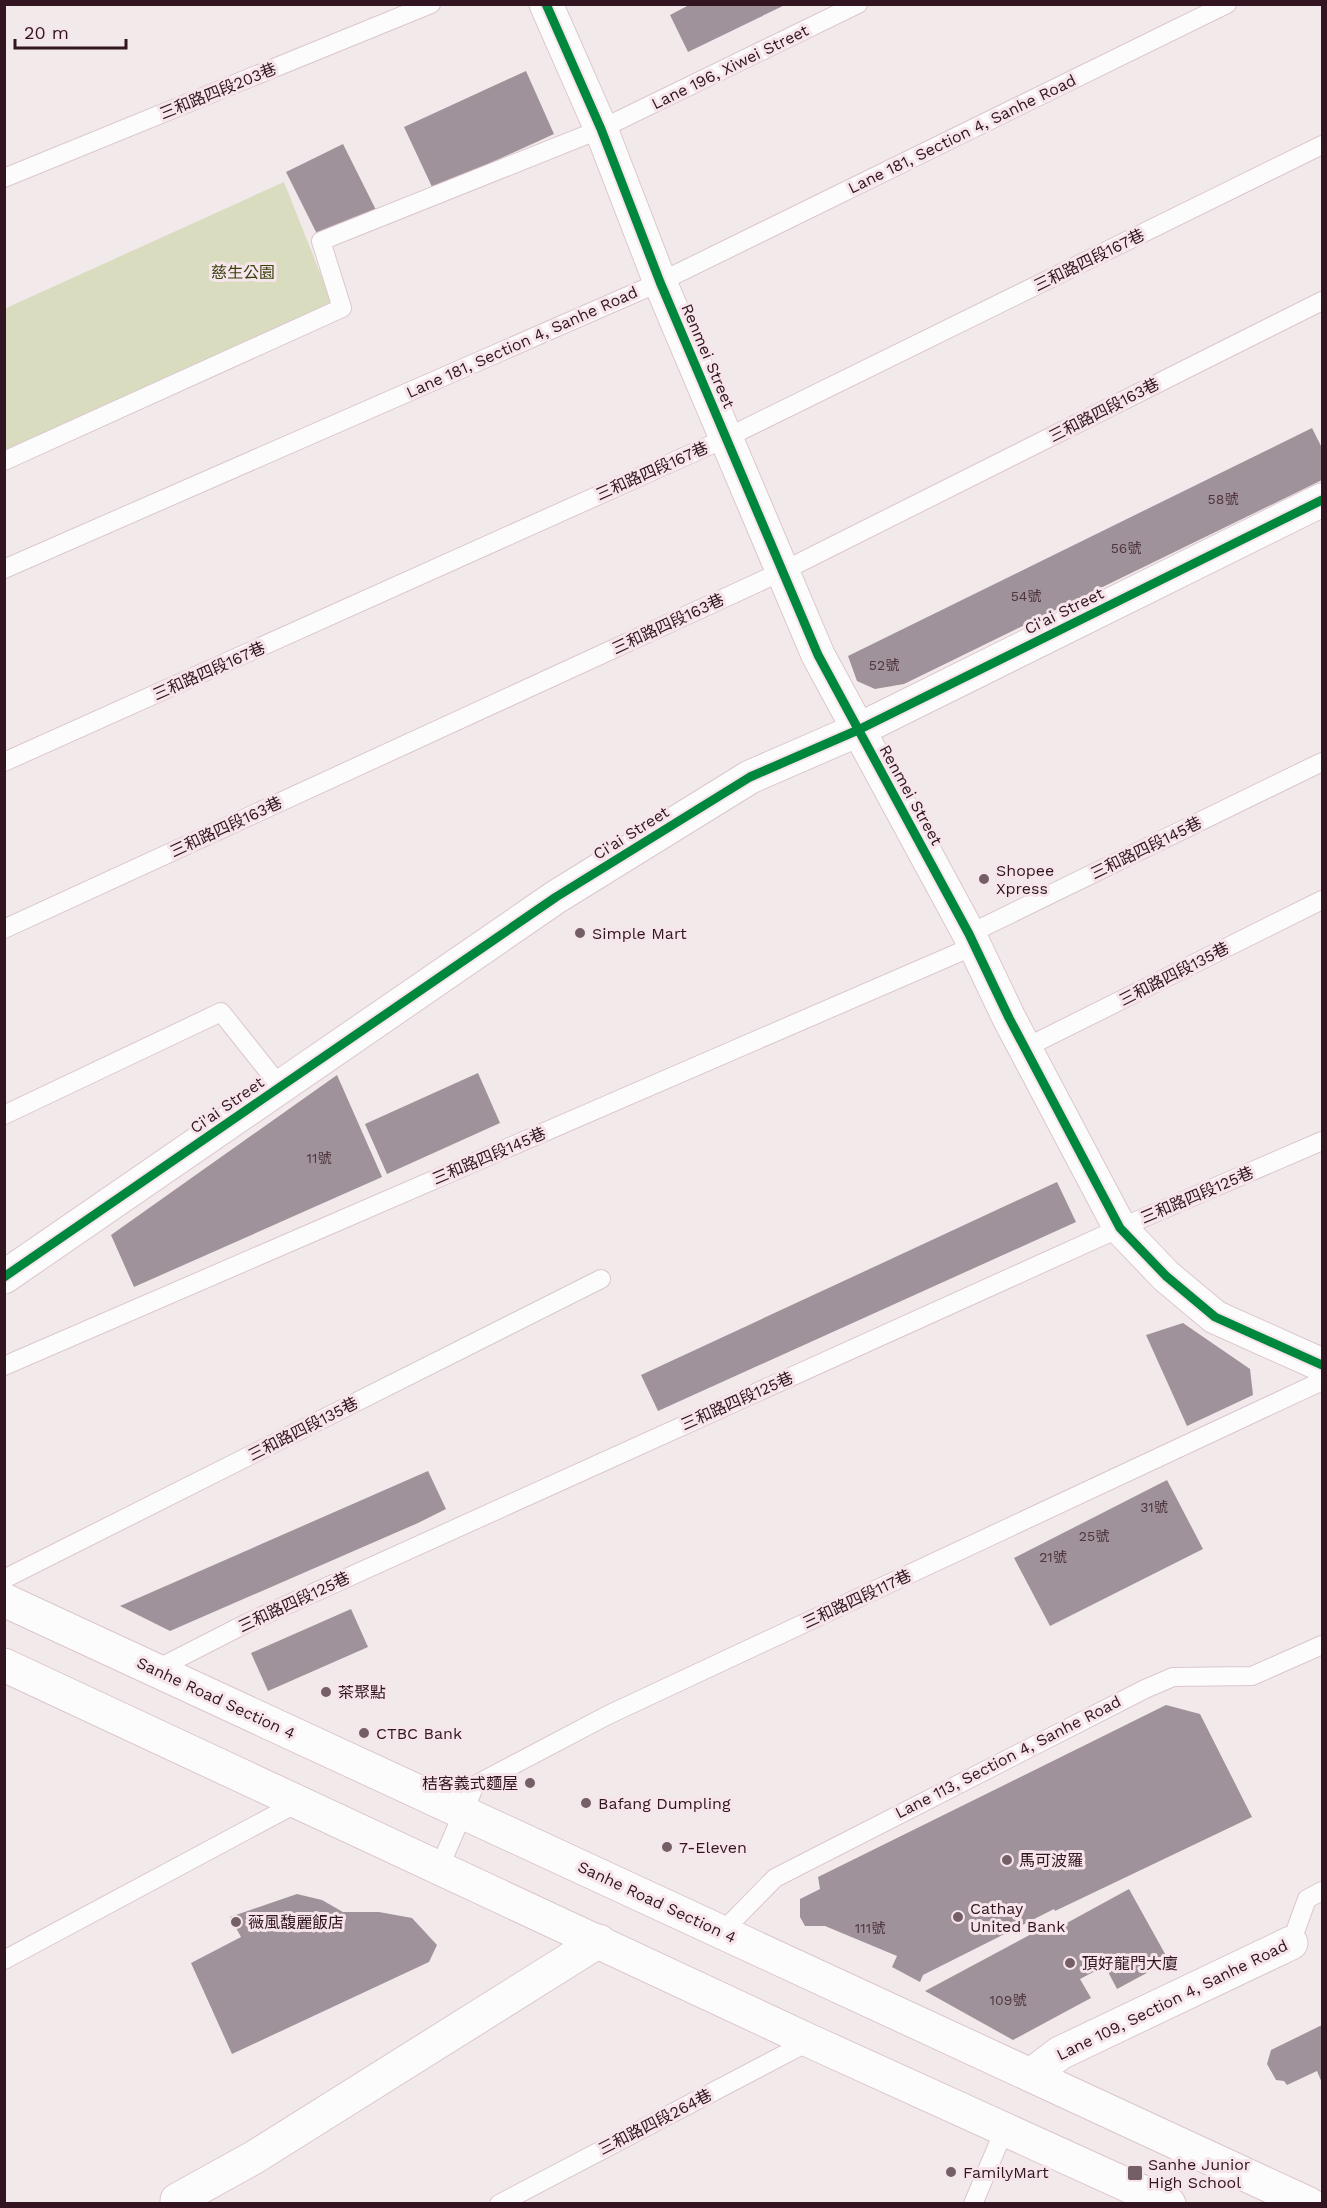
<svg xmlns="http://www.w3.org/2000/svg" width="1327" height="2208" font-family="'Work Sans','Noto Sans TC',sans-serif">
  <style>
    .green { fill: #d9dcbf }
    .building { fill: #a0929a }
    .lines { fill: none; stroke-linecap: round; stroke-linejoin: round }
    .lane-casing { stroke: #dcc7cd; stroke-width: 20 }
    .street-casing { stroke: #dcc7cd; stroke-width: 35 }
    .secondary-casing { stroke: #dcc7cd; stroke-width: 35 }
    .lane { stroke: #fdfcfc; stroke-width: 18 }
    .street { stroke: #fdfcfc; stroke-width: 33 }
    .secondary { stroke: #fdfcfc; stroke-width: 33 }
    .cycleway-casing { stroke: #f6e5ea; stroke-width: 13 }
    .cycleway { stroke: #00873e; stroke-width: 9 }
    .poi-dot { fill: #755f67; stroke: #f6e5ea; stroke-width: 2 }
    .labels { text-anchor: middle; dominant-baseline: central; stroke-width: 6; stroke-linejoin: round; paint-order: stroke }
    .number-label { font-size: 14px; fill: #4e343e }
    .street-label { font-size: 16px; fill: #321520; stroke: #f6e5ea }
    .park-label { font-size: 16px; fill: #38400c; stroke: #f6e5ea }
    .poi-label { font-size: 16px; fill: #321520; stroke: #f6e5ea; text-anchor: start }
  </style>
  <rect width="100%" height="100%" fill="#f2e9eb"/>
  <polygon class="green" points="284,182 332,303 5,450 4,309"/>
  <g class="building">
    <polygon points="691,4 787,4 688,52 670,15"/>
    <polygon points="526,71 554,134 433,189 404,127"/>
    <polygon points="343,144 376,210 319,238 286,172"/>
    <polygon points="1312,428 1322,448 1322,480 904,684 875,689 857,681 848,656"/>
    <polygon points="478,1073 500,1123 387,1174 365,1124"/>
    <polygon points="337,1075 382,1177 134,1287 111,1235"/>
    <polygon points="1057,1182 1076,1222 658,1411 641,1375"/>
    <polygon points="1183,1323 1250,1369 1253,1395 1187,1426 1146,1335"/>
    <polygon points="428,1471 446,1509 418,1523 170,1631 120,1606"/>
    <polygon points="1167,1480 1203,1549 1050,1626 1014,1558"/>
    <polygon points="351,1609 368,1647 268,1691 251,1653"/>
    <polygon points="1166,1705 1200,1714 1252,1817 1055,1911 1054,1909 923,1975 920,1982 892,1967 897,1956 825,1926 805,1926 800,1917 800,1899 820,1889 818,1877"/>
    <polygon points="1129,1889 1169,1961 1117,1989 1105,1966 1080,1979 1091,1998 1013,2040 925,1991 1050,1924 1054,1930"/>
    <polygon points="297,1894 322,1900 343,1912 379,1912 412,1918 437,1945 429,1962 232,2054 191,1963 241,1937 230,1917"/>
    <polygon points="1322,2025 1322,2083 1317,2071 1287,2085 1284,2081 1276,2080 1267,2064 1271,2050"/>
  </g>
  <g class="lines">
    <g class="lane-casing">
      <g id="lane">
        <polyline points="4,178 431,4"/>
        <polyline points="4,461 342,308 321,241 601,129 858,4"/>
        <polyline points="4,569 660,282 1227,4"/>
        <polyline points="4,762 726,438 1322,145"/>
        <polyline points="4,929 783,571 1322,301"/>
        <polyline points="969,934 1322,762"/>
        <polyline points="1025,1048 1322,900"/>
        <polyline points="4,1115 221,1012 280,1086"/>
        <polyline points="4,1366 974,946"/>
        <polyline points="4,1579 601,1279"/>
        <polyline points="155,1670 247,1623 1120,1228 1322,1141"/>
        <polyline points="440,1866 475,1785 608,1715 1322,1381"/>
        <polyline points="722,1932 775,1878 1145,1689 1173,1677 1252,1676 1322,1645"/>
        <polyline points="1291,1943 1307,1899 1322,1891"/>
        <polyline points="4,1960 299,1802"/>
        <polyline points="499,2204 810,2041"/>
        <polyline points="973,2204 1005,2128"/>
      </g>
    </g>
    <g class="street-casing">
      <g id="street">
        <polyline points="546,4 601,129 660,282 818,655 969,934 1009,1018 1120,1228 1166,1276 1215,1317 1322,1365"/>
        <polyline points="4,1277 556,897 750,777 858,730 1322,500"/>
        <polyline points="1031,2075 1060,2053 1291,1943"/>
        <polyline points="177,2204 177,2200 253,2158 599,1941"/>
      </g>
    </g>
    <g class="secondary-casing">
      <g id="secondary">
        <polyline points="4,1600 1309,2204"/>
        <polyline points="4,1665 810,2041 1169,2204"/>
      </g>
    </g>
    <use href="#lane" class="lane"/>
    <use href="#street" class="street"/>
    <use href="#secondary" class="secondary"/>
    <g class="cycleway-casing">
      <g id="cycleway">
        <polyline points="546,4 601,129 660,282 818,655 969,934 1009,1018 1120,1228 1166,1276 1215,1317 1322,1365"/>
        <polyline points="4,1277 556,897 750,777 858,730 1322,500"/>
      </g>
    </g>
    <use href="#cycleway" class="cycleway"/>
  </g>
  <g class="poi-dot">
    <circle cx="984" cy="879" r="6"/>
    <circle cx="580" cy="933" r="6"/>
    <circle cx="326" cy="1692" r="6"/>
    <circle cx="364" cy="1733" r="6"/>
    <circle cx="530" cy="1783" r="6"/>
    <circle cx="586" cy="1803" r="6"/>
    <circle cx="667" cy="1847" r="6"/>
    <circle cx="1007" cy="1860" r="6"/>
    <circle cx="958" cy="1917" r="6"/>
    <circle cx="236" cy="1922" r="6"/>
    <circle cx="1070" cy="1963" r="6"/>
    <circle cx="951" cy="2172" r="6"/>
    <rect x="1127" y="2165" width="16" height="16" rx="3"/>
  </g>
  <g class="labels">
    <g class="number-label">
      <text x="1223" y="499">58號</text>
      <text x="1126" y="548">56號</text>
      <text x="1026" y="596">54號</text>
      <text x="884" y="665">52號</text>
      <text x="319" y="1158">11號</text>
      <text x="1154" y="1507">31號</text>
      <text x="1094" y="1536">25號</text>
      <text x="1053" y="1557">21號</text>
      <text x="870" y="1928">111號</text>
      <text x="1008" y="2000">109號</text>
    </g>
    <g class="street-label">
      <text transform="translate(730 67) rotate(-26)">Lane 196, Xiwei Street</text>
      <text transform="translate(218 91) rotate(-22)">三和路四段203巷</text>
      <text transform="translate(962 134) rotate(-26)">Lane 181, Section 4, Sanhe Road</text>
      <text transform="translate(1089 260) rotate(-26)">三和路四段167巷</text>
      <text transform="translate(522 342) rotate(-24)">Lane 181, Section 4, Sanhe Road</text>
      <text transform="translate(708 356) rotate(67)">Renmei Street</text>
      <text transform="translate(1104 410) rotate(-27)">三和路四段163巷</text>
      <text transform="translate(652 471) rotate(-24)">三和路四段167巷</text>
      <text transform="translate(1064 611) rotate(-26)">Ci'ai Street</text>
      <text transform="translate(668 624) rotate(-25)">三和路四段163巷</text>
      <text transform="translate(209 671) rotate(-24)">三和路四段167巷</text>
      <text transform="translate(911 795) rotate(61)">Renmei Street</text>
      <text transform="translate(226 827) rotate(-25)">三和路四段163巷</text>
      <text transform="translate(631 833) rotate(-32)">Ci'ai Street</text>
      <text transform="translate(1146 848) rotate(-26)">三和路四段145巷</text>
      <text transform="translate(1174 974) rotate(-27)">三和路四段135巷</text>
      <text transform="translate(227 1105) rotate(-35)">Ci'ai Street</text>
      <text transform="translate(489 1156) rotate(-23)">三和路四段145巷</text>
      <text transform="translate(1197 1195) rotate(-23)">三和路四段125巷</text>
      <text transform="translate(737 1401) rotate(-24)">三和路四段125巷</text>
      <text transform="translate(303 1429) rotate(-27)">三和路四段135巷</text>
      <text transform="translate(857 1599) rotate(-25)">三和路四段117巷</text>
      <text transform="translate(294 1602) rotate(-25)">三和路四段125巷</text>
      <text transform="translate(216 1698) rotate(25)">Sanhe Road Section 4</text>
      <text transform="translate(1008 1757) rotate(-27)">Lane 113, Section 4, Sanhe Road</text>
      <text transform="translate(657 1902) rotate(25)">Sanhe Road Section 4</text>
      <text transform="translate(1172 2000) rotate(-26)">Lane 109, Section 4, Sanhe Road</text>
      <text transform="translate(655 2122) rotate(-27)">三和路四段264巷</text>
    </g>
    <g class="park-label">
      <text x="243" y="272">慈生公園</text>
    </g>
    <g class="poi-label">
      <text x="996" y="870">Shopee<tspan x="996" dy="18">Xpress</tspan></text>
      <text x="592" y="933">Simple Mart</text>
      <text x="338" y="1692">茶聚點</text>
      <text x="376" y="1733">CTBC Bank</text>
      <text x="518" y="1783" text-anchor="end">桔客義式麵屋</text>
      <text x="598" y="1803">Bafang Dumpling</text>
      <text x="679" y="1847">7-Eleven</text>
      <text x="1019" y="1860">馬可波羅</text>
      <text x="970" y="1908">Cathay<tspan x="970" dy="18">United Bank</tspan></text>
      <text x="248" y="1922">薇風馥麗飯店</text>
      <text x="1082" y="1963">頂好龍門大廈</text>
      <text x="1148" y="2164">Sanhe Junior<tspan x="1148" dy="18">High School</tspan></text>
      <text x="963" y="2172">FamilyMart</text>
    </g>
  </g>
  <rect width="1327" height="2208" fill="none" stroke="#321520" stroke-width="12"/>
  <path d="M15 39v9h111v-9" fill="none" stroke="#321520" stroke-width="3"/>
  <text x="24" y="39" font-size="18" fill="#321520" stroke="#f6e5ea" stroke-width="4.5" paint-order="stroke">20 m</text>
</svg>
